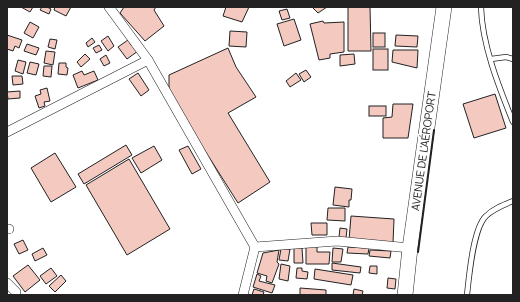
<svg xmlns="http://www.w3.org/2000/svg" width="520" height="302" font-family="Manrope,sans-serif">
  <style>
    .building { fill: #f3c9c0; stroke: #222 }
    .lines { fill: none; stroke-linecap: round; stroke-linejoin: round }
    .service-casing { stroke: #222; stroke-width: 6 }
    .minor-casing { stroke: #222; stroke-width: 10 }
    .trunk-casing { stroke: #222; stroke-width: 16 }
    .service { stroke: #fff; stroke-width: 4.5 }
    .minor { stroke: #fff; stroke-width: 9 }
    .trunk { stroke: #fff; stroke-width: 15 }
    .wall { stroke: #222; stroke-width: 2 }
    .labels { text-anchor: middle; dominant-baseline: central; stroke-width: 3; stroke-linejoin: round; paint-order: stroke }
    .street-label { font-size: 11px; fill: #222; stroke: #fff }
  </style>
  <rect width="100%" height="100%" fill="#fff"/>
  <g class="building">
    <polygon points="21,7 33,7 30,12"/>
    <polygon points="42,7 47,7 51,9 49,14 40,10"/>
    <polygon points="55,7 71,7 66,16 54,10"/>
    <polygon points="124,7 156,7 154,10 164,26 145,41 120,13"/>
    <polygon points="226,7 249,7 242,22 223,16"/>
    <polygon points="312,7 327,7 318,13"/>
    <polygon points="348,7 370,7 371,51 348,51"/>
    <polygon points="287,9 290,18 282,20 279,11"/>
    <polygon points="294,19 301,40 284,46 277,24"/>
    <polygon points="323,21 324,23 344,22 344,52 330,54 330,58 319,60 310,24"/>
    <polygon points="30,22 39,27 33,38 24,33"/>
    <polygon points="230,31 247,32 246,47 229,46"/>
    <rect x="373" y="33" width="12" height="14"/>
    <polygon points="7,35 22,40 19,48 15,46 13,51 7,49"/>
    <polygon points="396,35 418,36 417,47 395,46"/>
    <polygon points="108,36 114,46 108,51 101,41"/>
    <polygon points="92,38 95,42 88,47 86,43"/>
    <polygon points="50,39 57,40 55,49 48,47"/>
    <polygon points="128,40 131,45 133,44 138,51 127,59 118,47"/>
    <polygon points="27,44 39,48 36,55 24,51"/>
    <polygon points="99,45 102,50 96,53 93,48"/>
    <polygon points="228,48 236,67 256,97 228,113 270,182 238,203 178,108 169,89 169,75"/>
    <rect x="373" y="49" width="15" height="21"/>
    <polygon points="393,50 418,50 417,68 392,62"/>
    <polygon points="46,51 55,52 53,65 44,63"/>
    <polygon points="85,54 90,59 81,67 77,62"/>
    <polygon points="354,54 355,64 340,66 340,55"/>
    <polygon points="106,55 110,63 104,66 100,59"/>
    <polygon points="18,60 26,62 23,74 15,71"/>
    <polygon points="30,62 39,64 36,75 27,73"/>
    <polygon points="59,63 66,63 66,67 68,68 67,75 58,74"/>
    <polygon points="44,66 52,66 51,77 43,76"/>
    <polygon points="306,70 311,77 304,82 299,74"/>
    <polygon points="82,71 84,75 94,71 98,80 78,88 73,75"/>
    <polygon points="138,73 149,90 141,96 129,79"/>
    <polygon points="296,73 301,80 290,87 286,81"/>
    <polygon points="12,76 22,76 23,84 13,85"/>
    <polygon points="47,88 50,101 44,102 45,106 39,108 35,96 41,94 40,90"/>
    <polygon points="20,91 20,98 8,99 7,92"/>
    <polygon points="495,94 506,128 474,138 463,104"/>
    <polygon points="393,104 413,104 408,138 383,138 383,118 392,117"/>
    <rect x="369" y="106" width="17" height="10"/>
    <polygon points="126,145 132,155 84,184 78,174"/>
    <polygon points="154,146 162,160 141,173 132,158"/>
    <polygon points="188,146 201,169 192,174 179,150"/>
    <polygon points="55,153 76,187 51,202 31,168"/>
    <polygon points="129,159 170,229 127,255 86,185"/>
    <polygon points="335,187 352,189 351,200 349,200 349,207 333,205"/>
    <polygon points="328,208 345,208 345,221 327,220"/>
    <polygon points="351,216 394,219 393,243 349,240"/>
    <polygon points="311,223 327,223 327,235 312,235"/>
    <polygon points="340,228 347,229 346,238 339,237"/>
    <polygon points="23,240 28,250 19,254 14,244"/>
    <polygon points="306,246 317,246 317,252 330,252 329,264 306,264"/>
    <polygon points="348,247 369,248 368,254 347,253"/>
    <polygon points="43,248 47,255 35,261 32,254"/>
    <polygon points="294,248 302,248 303,263 294,263"/>
    <polygon points="333,248 343,249 341,262 332,262"/>
    <polygon points="281,249 290,249 288,261 279,260"/>
    <polygon points="279,250 277,262 279,264 272,283 266,281 267,276 257,273 263,253"/>
    <polygon points="370,250 391,251 390,258 369,256"/>
    <polygon points="332,263 361,267 360,273 332,270"/>
    <polygon points="281,264 290,266 288,281 279,279"/>
    <polygon points="28,265 40,280 25,292 13,276"/>
    <polygon points="370,266 377,266 377,274 369,273"/>
    <polygon points="51,268 57,276 46,284 40,276"/>
    <polygon points="297,268 302,268 302,271 308,272 307,279 296,278"/>
    <polygon points="315,269 353,275 351,285 314,279"/>
    <polygon points="257,274 261,276 259,281 275,285 272,293 253,287"/>
    <polygon points="61,275 66,281 55,292 49,286"/>
    <polygon points="388,278 396,279 395,289 387,288"/>
    <polygon points="300,288 326,290 326,295 300,295"/>
    <polygon points="254,289 264,292 263,295 252,295"/>
    <polygon points="354,289 363,291 362,295 353,295"/>
  </g>
  <g class="lines">
    <g class="service-casing">
      <g id="service">
        <path d="M481 7C482 45 499 87 513 122"/>
        <polyline points="491,59 506,57 513,59"/>
        <path d="M467 295C469 277 473 228 486 216 493 209 503 205 513 201"/>
      </g>
    </g>
    <g class="minor-casing">
      <g id="minor">
        <polyline points="109,7 148,60 255,247 243,295"/>
        <polyline points="7,132 148,60"/>
        <polyline points="7,229 9,229"/>
        <polyline points="255,247 337,241 410,248"/>
        <polyline points="7,283 16,292"/>
      </g>
    </g>
    <g class="trunk-casing">
      <polyline id="trunk" points="405,295 410,248 444,7"/>
    </g>
    <use href="#service" class="service"/>
    <use href="#minor" class="minor"/>
    <use href="#trunk" class="trunk"/>
    <polyline class="wall" points="418,252 434,130"/>
  </g>
  <g class="labels">
    <g class="street-label">
      <text transform="translate(423 151) rotate(-82)">AVENUE DE L'AÉROPORT</text>
    </g>
  </g>
  <rect width="520" height="302" fill="none" stroke="#222222" stroke-width="16"/>
</svg>
